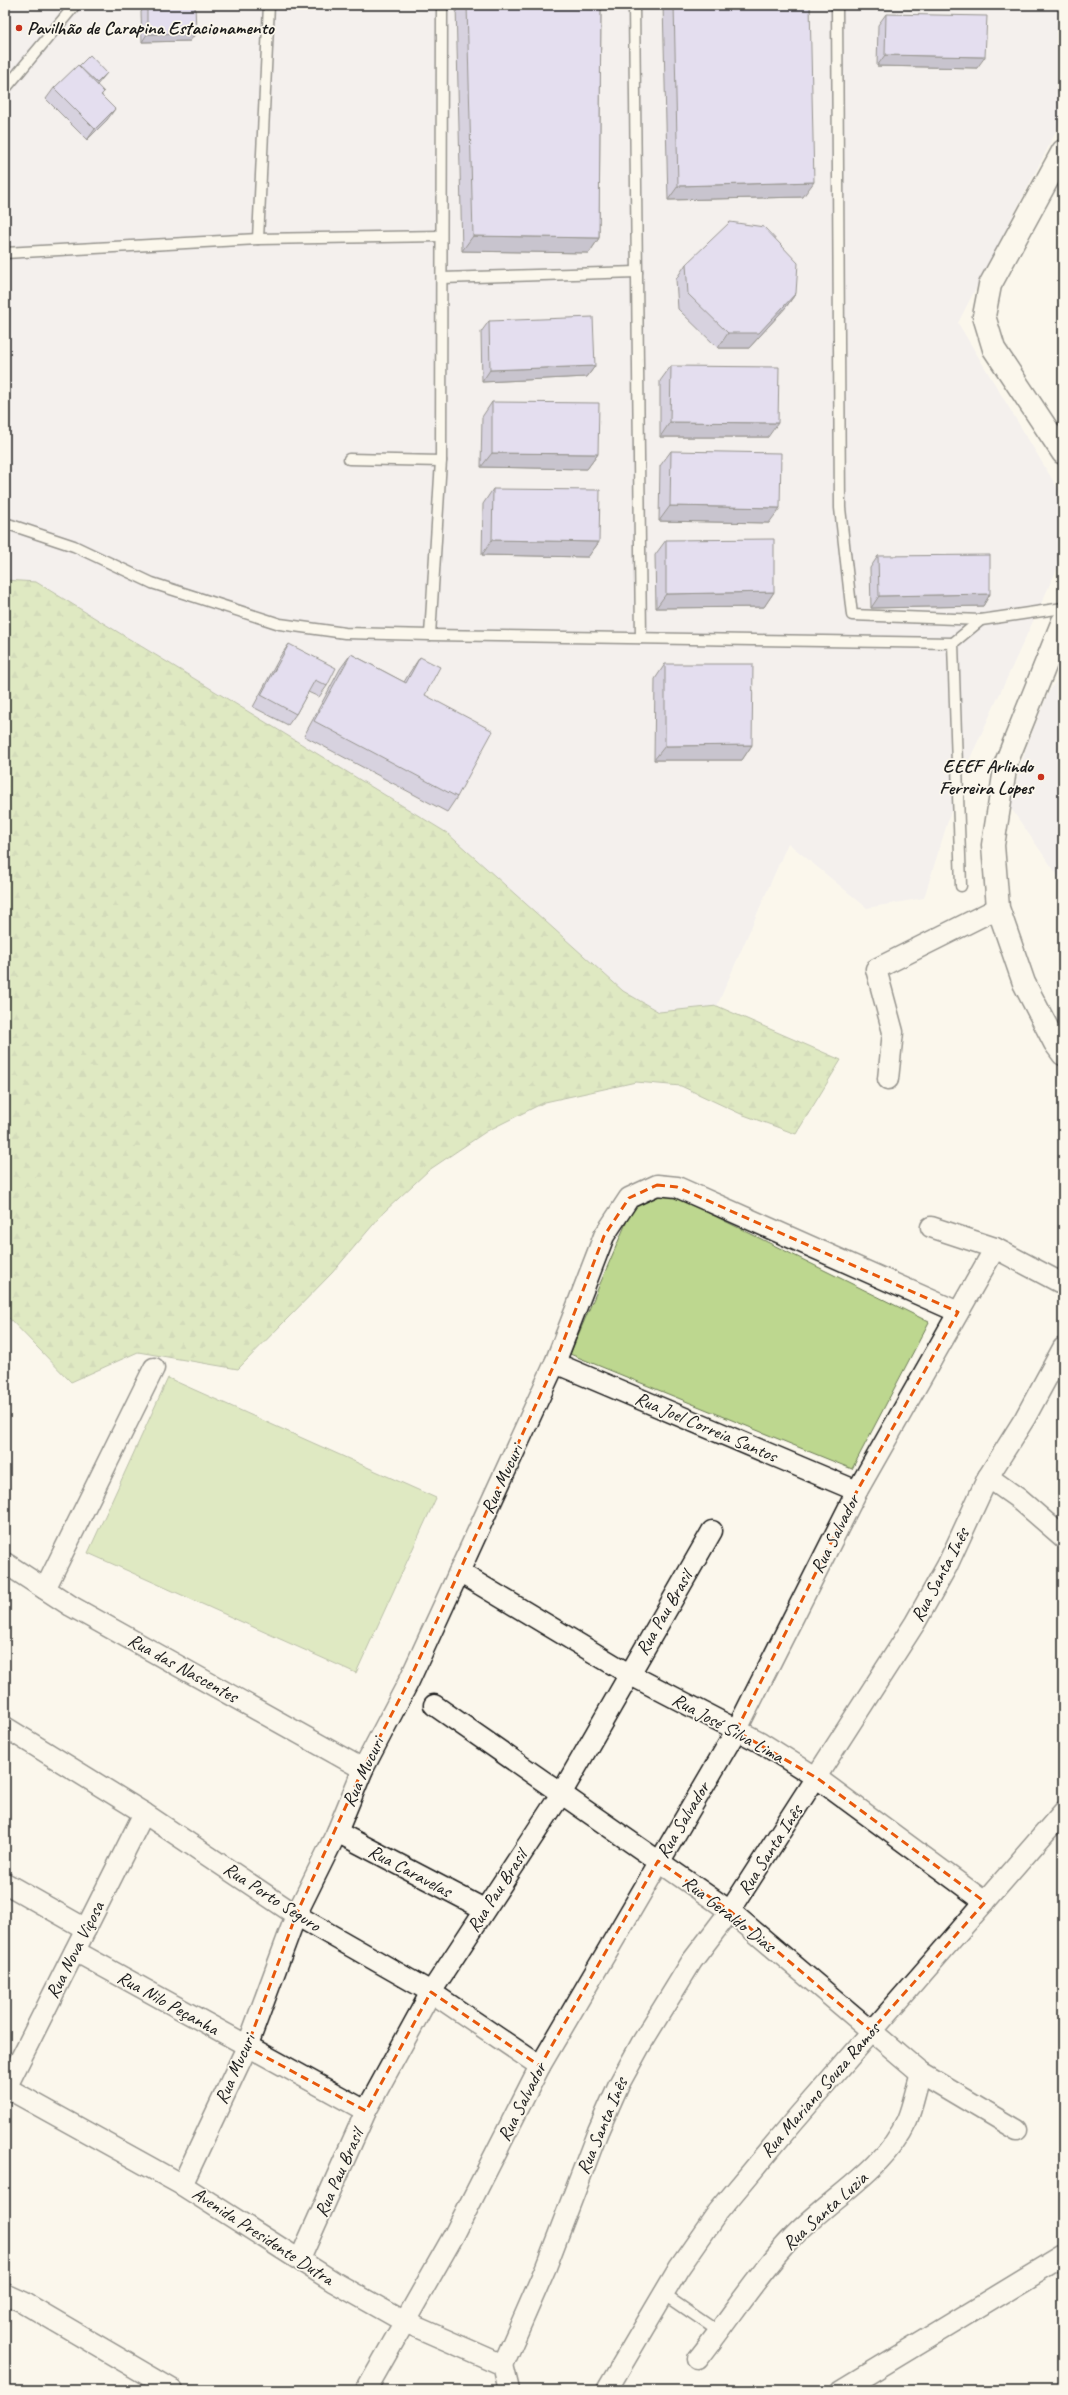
<svg xmlns="http://www.w3.org/2000/svg" width="1068" height="2395" font-family="Caveat,sans-serif">
  <style>
    .built { fill: #ebe6ee }
    .green { fill: #bdd78f; stroke: #6c7a56 }
    .forest { fill: url(#forest-firs); stroke: #6c7a56 }
    .lines { fill: none; stroke-linecap: round; stroke-linejoin: round }
    .lane-casing { stroke: #1c1c1c; stroke-width: 13 }
    .street-casing { stroke: #1c1c1c; stroke-width: 23 }
    .secondary-casing { stroke: #1c1c1c; stroke-width: 25 }
    .lane { stroke: #fbf7ec; stroke-width: 10 }
    .street { stroke: #fbf7ec; stroke-width: 20 }
    .secondary { stroke: #fbf7ec; stroke-width: 22 }
    .wall { fill: #aba4cf; stroke: #1c1c1c }
    .shaded-wall { fill: #8b86a9; stroke: #1c1c1c }
    .building { fill: #c7bff1; stroke: #1c1c1c }
    .marked { fill: none; stroke: #e8590c; stroke-width: 3; stroke-dasharray: 8 5; stroke-linejoin: round }
    .poi-dot { fill: #c8321e; stroke: #fbf7ec; stroke-width: 1.5 }
    .labels { text-anchor: middle; dominant-baseline: central; stroke-width: 3.5; stroke-linejoin: round; paint-order: stroke }
    .poi-label { font-size: 19px; font-weight: bold; fill: #1c1c1c; stroke: #fbf7ec; text-anchor: start }
    .street-label { font-size: 19px; fill: #1c1c1c; stroke: #fbf7ec }
  </style>
  <defs>
    <pattern id="forest-firs" width="22" height="20" patternUnits="userSpaceOnUse"><rect width="22" height="20" fill="#bdd78f"/><path d="M5 1l3.5 6h-7zM16 11l3.5 6h-7z" fill="#a2b87b"/></pattern>
  </defs>
  <rect width="100%" height="100%" fill="#fbf7ec"/>
  <filter id="ink" filterUnits="userSpaceOnUse"><feTurbulence type="fractalNoise" baseFrequency=".025" numOctaves="2"/><feDisplacementMap in="SourceGraphic" scale="8" xChannelSelector="R" yChannelSelector="G"/><feConvolveMatrix kernelMatrix="1 2 1 2 8 2 1 2 1" color-interpolation-filters="sRGB"/></filter>
  <g filter="url(#ink)">
    <g class="built">
      <polygon points="5,5 1063,5 1063,118 958,323 1063,497 1063,556 962,776 924,898 867,908 788,843 717,1006 659,1012 623,991 447,833 36,582 5,580"/>
      <polygon points="1063,668 1063,883 1010,807 1026,748 1048,694"/>
    </g>
    <g class="green">
      <polygon points="644,1181 929,1322 852,1469 570,1354"/>
      <polygon points="168,1378 436,1498 356,1673 88,1553"/>
    </g>
    <polygon class="forest" points="5,580 36,582 447,833 623,991 659,1012 717,1006 841,1060 796,1134 741,1114 681,1086 636,1082 545,1102 487,1131 429,1170 384,1212 332,1273 238,1369 138,1352 71,1382 5,1314"/>
    <g class="lines">
      <g class="lane-casing">
        <g id="lane">
          <polyline points="634,5 641,638"/>
          <polyline points="837,5 840,508 852,615 981,620 1063,608"/>
          <polyline points="5,89 75,5"/>
          <polyline points="258,239 269,5"/>
          <polyline points="5,253 258,239 441,236"/>
          <polyline points="442,278 637,272"/>
          <polyline points="349,459 441,461"/>
          <polyline points="5,523 74,546 152,583 280,624 345,633 430,635 441,461 442,5"/>
          <polyline points="430,635 953,643 961,886"/>
          <polyline points="953,643 981,620"/>
          <polyline points="665,2295 719,2332"/>
        </g>
      </g>
      <g class="street-casing">
        <g id="street">
          <polyline points="888,1079 893,1032 876,969 998,908"/>
          <polyline points="931,1227 995,1248 1063,1284"/>
          <polyline points="555,1363 857,1491"/>
          <polyline points="988,1477 1019,1499 1063,1537"/>
          <polyline points="5,1563 71,1606 363,1769"/>
          <polyline points="459,1572 629,1674 760,1742 817,1778 985,1902"/>
          <polyline points="45,1589 154,1368"/>
          <polyline points="434,1705 730,1911 921,2073 1017,2130"/>
          <polyline points="5,1727 144,1813 296,1915 431,1992 540,2066"/>
          <polyline points="337,1832 484,1909"/>
          <polyline points="5,1883 86,1929"/>
          <polyline points="75,1951 366,2111"/>
          <polyline points="5,2087 182,2185 334,2282 405,2322 503,2365"/>
          <polyline points="6,2088 144,1813"/>
          <polyline points="182,2185 247,2047 296,1915 337,1832 363,1769 409,1681 555,1363 604,1236 629,1198 657,1185 677,1187 958,1312"/>
          <polyline points="300,2259 366,2111 431,1992 561,1794 712,1531"/>
          <polyline points="5,2294 23,2302 173,2390"/>
          <path d="M698 2359C729 2320 757 2275 791 2239 829 2198 883 2172 907 2120 913 2106 916 2088 921 2073"/>
          <polyline points="503,2365 546,2267 598,2131 618,2086 641,2044 692,1961 730,1911 915,1623 947,1566 988,1477 1025,1418 1063,1348"/>
          <polyline points="503,2365 509,2390"/>
          <polyline points="366,2390 454,2235 540,2066 736,1731 857,1491 995,1248"/>
          <polyline points="607,2390 679,2268 718,2212 793,2122 1063,1812"/>
          <polyline points="842,2390 1063,2256"/>
        </g>
      </g>
      <g class="secondary-casing">
        <g id="secondary">
          <polyline points="1063,151 990,285 984,316 994,349 1063,453"/>
          <polyline points="1063,621 1006,763 993,845 998,908 1024,983 1055,1043 1063,1054"/>
        </g>
      </g>
      <use href="#lane" class="lane"/>
      <use href="#street" class="street"/>
      <use href="#secondary" class="secondary"/>
    </g>
    <g class="wall">
      <polygon points="146,5 190,41 142,42 141,12"/>
      <polygon points="456,5 601,5 599,238 589,253 462,251"/>
      <polygon points="663,5 810,5 803,197 668,200"/>
      <polygon points="886,14 977,68 877,66 878,25"/>
      <polygon points="79,66 107,73 97,85 102,95 107,120 87,140 46,99 54,88"/>
      <polygon points="686,264 796,293 786,307 749,348 718,348 678,309 676,279"/>
      <polygon points="489,321 595,366 587,377 482,382 481,332"/>
      <polygon points="671,366 768,437 660,437 660,381"/>
      <polygon points="492,402 598,454 587,469 481,467 482,417"/>
      <polygon points="671,451 769,523 659,521 660,466"/>
      <polygon points="493,489 599,542 588,557 482,555 483,504"/>
      <polygon points="666,540 774,592 764,607 656,608 655,555"/>
      <polygon points="878,556 990,594 983,606 871,608 870,568"/>
      <polygon points="289,644 327,686 319,697 308,692 296,714 288,725 253,707 281,655"/>
      <polygon points="351,654 404,682 410,672 420,657 425,695 457,797 447,812 304,736 340,669"/>
      <polygon points="665,664 752,745 742,760 654,760 655,679"/>
    </g>
    <g class="shaded-wall">
      <polygon points="196,33 190,41 142,42 147,34"/>
      <polygon points="885,55 985,57 977,68 877,66"/>
      <polygon points="115,109 107,120 87,140 95,129"/>
      <polygon points="814,182 803,197 668,200 678,186"/>
      <polygon points="473,236 599,238 589,253 462,251"/>
      <polygon points="796,293 786,307 749,348 718,348 728,333"/>
      <polygon points="595,366 587,377 482,382 490,370"/>
      <polygon points="670,422 778,423 768,437 660,437"/>
      <polygon points="492,453 598,454 587,469 481,467"/>
      <polygon points="670,506 780,508 769,523 659,521"/>
      <polygon points="492,540 599,542 588,557 482,555"/>
      <polygon points="774,592 764,607 656,608 666,594"/>
      <polygon points="990,594 983,606 871,608 879,596"/>
      <polygon points="752,745 742,760 654,760 665,746"/>
    </g>
    <g class="building">
      <polygon points="147,5 195,5 196,33 147,34"/>
      <polygon points="467,5 601,5 599,238 473,236"/>
      <polygon points="674,5 810,5 814,182 678,186"/>
      <polygon points="886,14 987,16 985,57 885,55"/>
      <polygon points="90,55 107,73 97,83 79,66"/>
      <polygon points="78,65 104,92 101,95 115,109 95,129 54,88"/>
      <polygon points="730,222 764,227 798,263 796,293 759,333 728,333 688,294 686,264"/>
      <polygon points="593,317 595,366 490,370 489,321"/>
      <polygon points="671,366 779,367 778,423 670,422"/>
      <polygon points="492,402 599,403 598,454 492,453"/>
      <polygon points="671,451 781,453 780,508 670,506"/>
      <polygon points="493,489 600,490 599,542 492,540"/>
      <polygon points="774,539 774,592 666,594 666,540"/>
      <polygon points="990,555 990,594 879,596 878,556"/>
      <polygon points="289,644 336,668 327,686 315,680 296,714 261,695"/>
      <polygon points="351,654 406,683 420,657 440,667 425,695 493,731 457,797 314,721"/>
      <polygon points="665,664 753,664 752,745 665,746"/>
    </g>
  </g>
  <path d="M0 0H1068V2395H0ZM657 1185 677 1187 958 1312 857 1491 736 1731 817 1778 985 1902 871 2031 730 1911 658 1861 540 2066 431 1992 366 2111 247 2047 296 1915 363 1769 409 1681 555 1363 604 1236 629 1198Z" fill="#fbf7ec" fill-opacity=".55" fill-rule="evenodd"/>
  <path class="marked" d="M657 1185 677 1187 958 1312 857 1491 736 1731 817 1778 985 1902 871 2031 730 1911 658 1861 540 2066 431 1992 366 2111 247 2047 296 1915 363 1769 409 1681 555 1363 604 1236 629 1198Z"/>
  <g class="poi-dot">
    <circle cx="19" cy="28" r="4"/>
    <circle cx="1041" cy="777" r="4"/>
  </g>
  <g class="labels">
    <g class="poi-label">
      <text x="27" y="28">Pavilhão de Carapina Estacionamento</text>
      <text x="1033" y="766" text-anchor="end">EEEF Arlindo<tspan x="1033" dy="22">Ferreira Lopes</tspan></text>
    </g>
    <g class="street-label">
      <text transform="translate(706 1427) rotate(23)">Rua Joel Correia Santos</text>
      <text transform="translate(502 1479) rotate(-65)">Rua Mucuri</text>
      <text transform="translate(835 1534) rotate(-63)">Rua Salvador</text>
      <text transform="translate(940 1575) rotate(-62)">Rua Santa Inês</text>
      <text transform="translate(664 1613) rotate(-60)">Rua Pau Brasil</text>
      <text transform="translate(183 1668) rotate(29)">Rua das Nascentes</text>
      <text transform="translate(728 1728) rotate(29)">Rua José Silva Lima</text>
      <text transform="translate(363 1772) rotate(-65)">Rua Mucuri</text>
      <text transform="translate(683 1820) rotate(-59)">Rua Salvador</text>
      <text transform="translate(770 1850) rotate(-57)">Rua Santa Inês</text>
      <text transform="translate(410 1871) rotate(28)">Rua Caravelas</text>
      <text transform="translate(497 1891) rotate(-57)">Rua Pau Brasil</text>
      <text transform="translate(272 1897) rotate(33)">Rua Porto Seguro</text>
      <text transform="translate(729 1914) rotate(38)">Rua Geraldo Dias</text>
      <text transform="translate(75 1950) rotate(-63)">Rua Nova Viçosa</text>
      <text transform="translate(168 2003) rotate(29)">Rua Nilo Peçanha</text>
      <text transform="translate(235 2069) rotate(-66)">Rua Mucuri</text>
      <text transform="translate(820 2090) rotate(-49)">Rua Mariano Souza Ramos</text>
      <text transform="translate(522 2102) rotate(-63)">Rua Salvador</text>
      <text transform="translate(602 2126) rotate(-67)">Rua Santa Inês</text>
      <text transform="translate(339 2173) rotate(-66)">Rua Pau Brasil</text>
      <text transform="translate(825 2211) rotate(-42)">Rua Santa Luzia</text>
      <text transform="translate(263 2236) rotate(33)">Avenida Presidente Dutra</text>
    </g>
  </g>
  <rect width="1068" height="2395" fill="none" stroke="#fbf7ec" stroke-width="20"/>
  <rect x="10" y="10" width="1048" height="2375" fill="none" stroke="#1c1c1c" stroke-width="1.5" filter="url(#ink)"/>
</svg>
